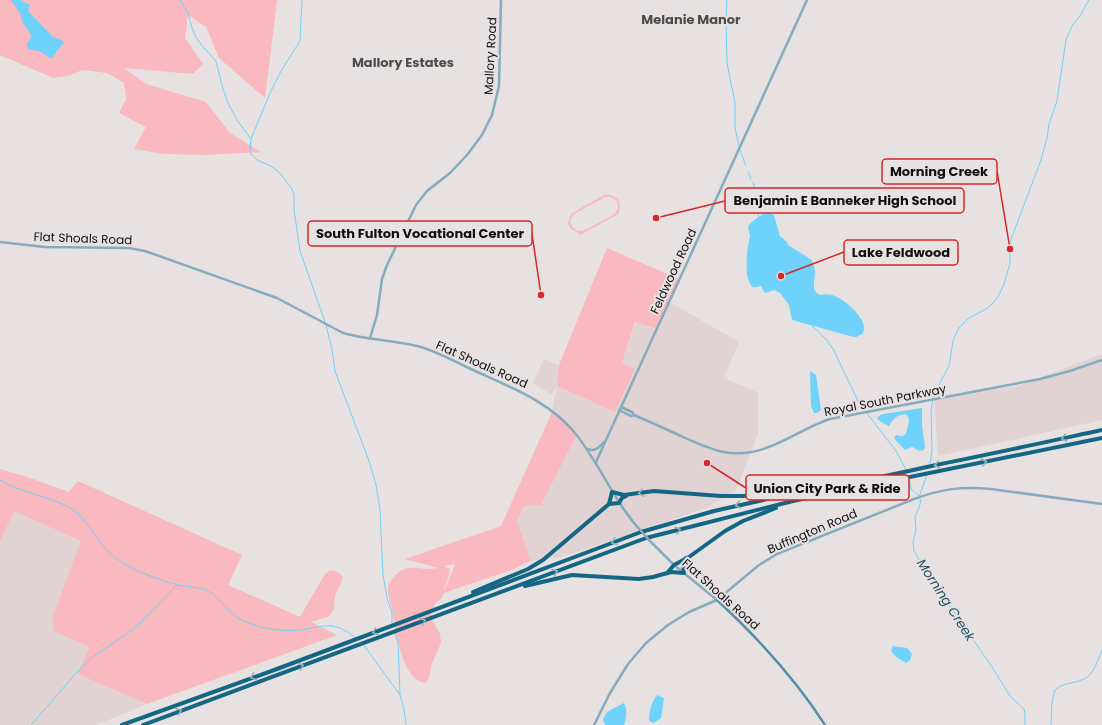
<svg xmlns="http://www.w3.org/2000/svg" width="1102" height="725" font-family="Poppins,sans-serif">
  <style>
    .built { fill: #e1d2d3 }
    .green { fill: #f9b9be; fill-rule: evenodd }
    .water { fill: #6fd2fa }
    .lines { fill: none; stroke-linecap: round; stroke-linejoin: round }
    .stream { stroke: #6fd2fa; stroke-width: 1 }
    .tertiary { stroke: #85acbd; stroke-width: 2.5 }
    .secondary { stroke: #5390a9; stroke-width: 2.5 }
    .motorway { stroke: #136784; stroke-width: 4 }
    .tertiary-bridge { stroke: #85acbd; stroke-width: 2.5 }
    .oneway { stroke: #92b0bc }
    .labels { text-anchor: middle; dominant-baseline: central; stroke-width: 4; stroke-linejoin: round; paint-order: stroke }
    .street-label { font-size: 12px; fill: #110f0f; stroke: #e7e1e2 }
    .neighbourhood-label { font-size: 13px; font-weight: bold; fill: #504b4b; stroke: #e7e1e2 }
    .water-label { font-size: 13px; font-style: italic; fill: #275263; stroke: #e7e1e2 }
    .leader { fill: none; stroke: #d62828; stroke-width: 1.5 }
    .callout-dot { fill: #d62828; stroke: #e7e1e2; stroke-width: 1.5 }
    .callout { fill: #e7e1e2; stroke: #d62828; stroke-width: 1.5 }
    .callout-label { font-size: 13px; text-anchor: middle; font-weight: bold; fill: #110f0f }
  </style>
  <rect width="100%" height="100%" fill="#e7e1e2"/>
  <g class="built">
    <polygon points="669,302 739,342 724,378 758,393 758,434 736,490 709,507 562,557 531,561 517,521 524,506 541,505 552,411 557,386 615,412 635,369 622,363 636,322"/>
    <polygon points="1102,354 1102,420 938,456 934,398 1018,386"/>
    <polygon points="544,359 586,379 579,395 557,384 552,395 533,383"/>
    <polygon points="14,511 82,541 53,616 53,631 89,647 79,674 147,704 96,725 0,725 0,542"/>
  </g>
  <g class="green">
    <polygon points="0,0 277,0 265,98 219,58 206,27 188,15 185,38 203,64 193,74 124,68 146,84 206,102 230,133 261,152 206,155 164,154 134,149 146,127 119,113 126,99 124,83 107,73 82,70 68,76 53,78 0,55"/>
    <path d="M604 195C616 193 624 203 618 214L580 235C576 230 570 231 568 223L571 214ZM605 197H611L617 201 618 209 615 214 583 231C576 232 571 228 570 221L574 214Z"/>
    <polygon points="607,248 679,279 656,328 635,322 622,363 635,369 615,412 557,386 559,365"/>
    <path d="M552 412 568 423 577 434 541 505 524 506 517 521 531 561 511 570 444 593 441 599 436 603 431 611 432 620 440 634 441 643 431 666 429 679 424 683C403 679 395 632 393 614 392 605 387 596 388 587 389 582 396 574 399 572 409 564 426 571 438 568L405 559 501 526ZM455 564V565L444 591C445 584 450 576 450 569L444 566Z"/>
    <path d="M0 469 27 477 69 492 78 481 242 555 228 585 300 617 325 574 330 570C335 571 341 572 343 578L335 596 334 609 331 614 328 617 311 622 337 635 147 704 78 674 89 647 53 631V616L81 541 14 511 0 542Z"/>
  </g>
  <g class="water">
    <polygon points="11,0 21,0 30,5 28,11 52,36 63,41 64,42 53,57 50,58 39,51 31,50 28,49 27,44 31,37 31,35 22,21 20,13"/>
    <path d="M769 213 774 215 780 236 787 242 788 245 812 260C813 264 815 268 815 272 815 281 810 290 820 295 824 294 828 294 832 295 844 298 872 322 862 334L856 337 850 336 792 320 789 305 780 293 774 290 765 293 761 286C758 286 754 289 752 286 743 277 747 248 750 236 750 233 748 230 748 227 751 221 758 218 763 214Z"/>
    <polygon points="810,371 816,375 821,410 817,413 814,413 811,406"/>
    <path d="M922 408V425L925 447 924 450C917 452 917 449 912 447L905 450 894 438 896 435C898 435 901 437 903 436 907 435 909 422 909 419L907 415C898 413 893 419 889 426L881 422 877 418 879 416 883 414Z"/>
    <path d="M893 646 907 648 912 654 910 660 906 663C900 659 894 657 891 650Z"/>
    <path d="M657 695 664 698 661 718 654 723 649 721C649 711 651 703 657 695Z"/>
    <path d="M624 703C628 709 626 719 624 725H605L603 719 607 712Z"/>
  </g>
  <g class="lines">
    <g class="stream">
      <polyline points="180,0 188,13 192,28 196,37 203,47 216,61 223,89 228,103 237,120 251,139"/>
      <polyline points="302,0 300,41 281,71 270,93 251,139 250,150 250,153 257,160 271,166 279,172 292,189 294,195 294,210 300,251 325,322"/>
      <polyline points="727,0 726,21 727,63 735,103 735,128 739,146"/>
      <polyline points="740,150 746,166"/>
      <polyline points="748,172 751,179"/>
      <polyline points="753,183 758,196"/>
      <polyline points="758,219 759,201"/>
      <polyline points="326,325 332,349 335,371 369,461 376,485 380,510 383,575 387,598 392,613 392,624"/>
      <polyline points="812,326 826,339 833,349 859,403 896,451 906,470"/>
      <polyline points="930,465 932,450 931,410 934,394 949,366 953,341 958,329 969,318 986,309 993,303 999,295 1004,284 1010,263 1010,242 1041,160 1047,138 1049,124 1057,101 1066,40 1072,26 1080,16 1089,0"/>
      <polyline points="927,475 919,497 921,502 915,517 916,530 913,542 914,551 925,570 992,667 1010,696 1024,709 1025,715 1025,725"/>
      <polyline points="909,479 911,489 919,496"/>
      <path d="M0 480C22 494 48 495 70 508 91 520 97 546 117 559 135 572 157 579 178 585 188 587 199 587 208 591 221 598 227 613 240 619 257 628 279 632 299 630 309 629 321 625 332 626 341 627 349 633 356 638"/>
      <polyline points="395,633 398,643 400,695 404,709 406,725"/>
      <polyline points="363,644 400,695"/>
      <polyline points="31,725 78,671 94,656 135,628 177,585"/>
      <path d="M1051 725 1052 702 1055 690C1064 682 1074 684 1084 679 1094 675 1098 659 1102 650"/>
    </g>
    <g class="tertiary">
      <path d="M0 242 45 247 129 248 145 251 277 298 343 333C367 340 393 340 417 346 437 351 455 362 473 370 510 387 549 401 575 433 600 464 614 502 641 531"/>
      <polyline points="370,338 377,315 382,279 387,265 416,205 427,191 450,173 467,155 482,135 492,115 499,86 501,0"/>
      <polyline points="621,407 632,412 634,415"/>
      <path d="M619 410 631 416 634 415C650 422 666 429 681 436 712 450 733 460 766 448 789 440 808 426 830 419L1040 379 1070 371 1102 360"/>
      <path d="M588 449C595 452 599 447 604 442"/>
      <polyline points="596,462 807,0"/>
      <polyline points="649,540 674,565 717,600"/>
      <path d="M594 725 610 693 628 664 646 643 668 625 689 612 717 600 759 565 777 554 914 499C942 489 961 486 991 489L1102 504"/>
    </g>
    <path class="secondary" d="M717 600C758 638 795 678 825 725"/>
    <g class="motorway">
      <path d="M816 488C856 483 896 474 936 465 991 454 1046 442 1102 430"/>
      <polyline points="609,504 612,492 624,495 654,491 721,496 744,496 796,490"/>
      <polyline points="668,572 674,565 689,557 725,531 743,521 776,508"/>
      <polyline points="525,586 572,575 639,579 653,577 671,572 684,573 683,564 686,558"/>
      <polyline points="473,592 528,569 543,560 609,504 619,503 622,498 626,496"/>
      <polyline points="122,725 277,669 641,532 714,511 817,488"/>
      <polyline points="143,725 646,538 793,501 836,492 1102,438"/>
    </g>
    <polyline class="tertiary-bridge" points="641,531 649,540"/>
  </g>
  <defs><path id="oneway-chevron" d="M-2-3.5L2.5 0L-2 3.5" fill="none" stroke-width="1.6" stroke-linecap="round" stroke-linejoin="round"/></defs>
  <g class="oneway">
    <use href="#oneway-chevron" transform="translate(1064 438) rotate(169)"/>
    <use href="#oneway-chevron" transform="translate(984 462) rotate(-11)"/>
    <use href="#oneway-chevron" transform="translate(937 465) rotate(168)"/>
    <use href="#oneway-chevron" transform="translate(641 493) rotate(171)"/>
    <use href="#oneway-chevron" transform="translate(738 505) rotate(167)"/>
    <use href="#oneway-chevron" transform="translate(678 530) rotate(-14)"/>
    <use href="#oneway-chevron" transform="translate(614 542) rotate(159)"/>
    <use href="#oneway-chevron" transform="translate(555 572) rotate(-21)"/>
    <use href="#oneway-chevron" transform="translate(423 621) rotate(-20)"/>
    <use href="#oneway-chevron" transform="translate(375 632) rotate(160)"/>
    <use href="#oneway-chevron" transform="translate(301 666) rotate(-20)"/>
    <use href="#oneway-chevron" transform="translate(253 677) rotate(160)"/>
    <use href="#oneway-chevron" transform="translate(179 711) rotate(-20)"/>
  </g>
  <g class="labels">
    <g class="street-label">
      <text transform="translate(490 56) rotate(-87)">Mallory Road</text>
      <text transform="translate(83 238) rotate(2)">Flat Shoals Road</text>
      <text transform="translate(673 271) rotate(-65)">Feldwood Road</text>
      <text transform="translate(482 364) rotate(24)">Flat Shoals Road</text>
      <text transform="translate(885 400) rotate(-11)">Royal South Parkway</text>
      <text transform="translate(812 531) rotate(-23)">Buffington Road</text>
      <text transform="translate(721 594) rotate(42)">Flat Shoals Road</text>
    </g>
    <g class="neighbourhood-label">
      <text x="691" y="19">Melanie Manor</text>
      <text x="403" y="62">Mallory Estates</text>
    </g>
    <g class="water-label">
      <text transform="translate(946 600) rotate(57)">Morning Creek</text>
    </g>
  </g>
  <path class="leader" d="M1010 249L997 171M656 218L725 201M541 295L532 234M781 276L844 252M707 463L746 488"/>
  <g class="callout-dot">
    <circle cx="1010" cy="249" r="4"/>
    <circle cx="656" cy="218" r="4"/>
    <circle cx="541" cy="295" r="4"/>
    <circle cx="781" cy="276" r="4"/>
    <circle cx="707" cy="463" r="4"/>
  </g>
  <g class="callout">
    <rect x="882" y="159" width="115" height="25" rx="4"/>
    <rect x="725" y="188" width="239" height="25" rx="4"/>
    <rect x="308" y="221" width="224" height="25" rx="4"/>
    <rect x="844" y="240" width="114" height="25" rx="4"/>
    <rect x="746" y="475" width="163" height="25" rx="4"/>
  </g>
  <g class="callout-label">
    <text x="939" y="176">Morning Creek</text>
    <text x="845" y="205">Benjamin E Banneker High School</text>
    <text x="420" y="238">South Fulton Vocational Center</text>
    <text x="901" y="257">Lake Feldwood</text>
    <text x="827" y="493">Union City Park &amp; Ride</text>
  </g>
</svg>
